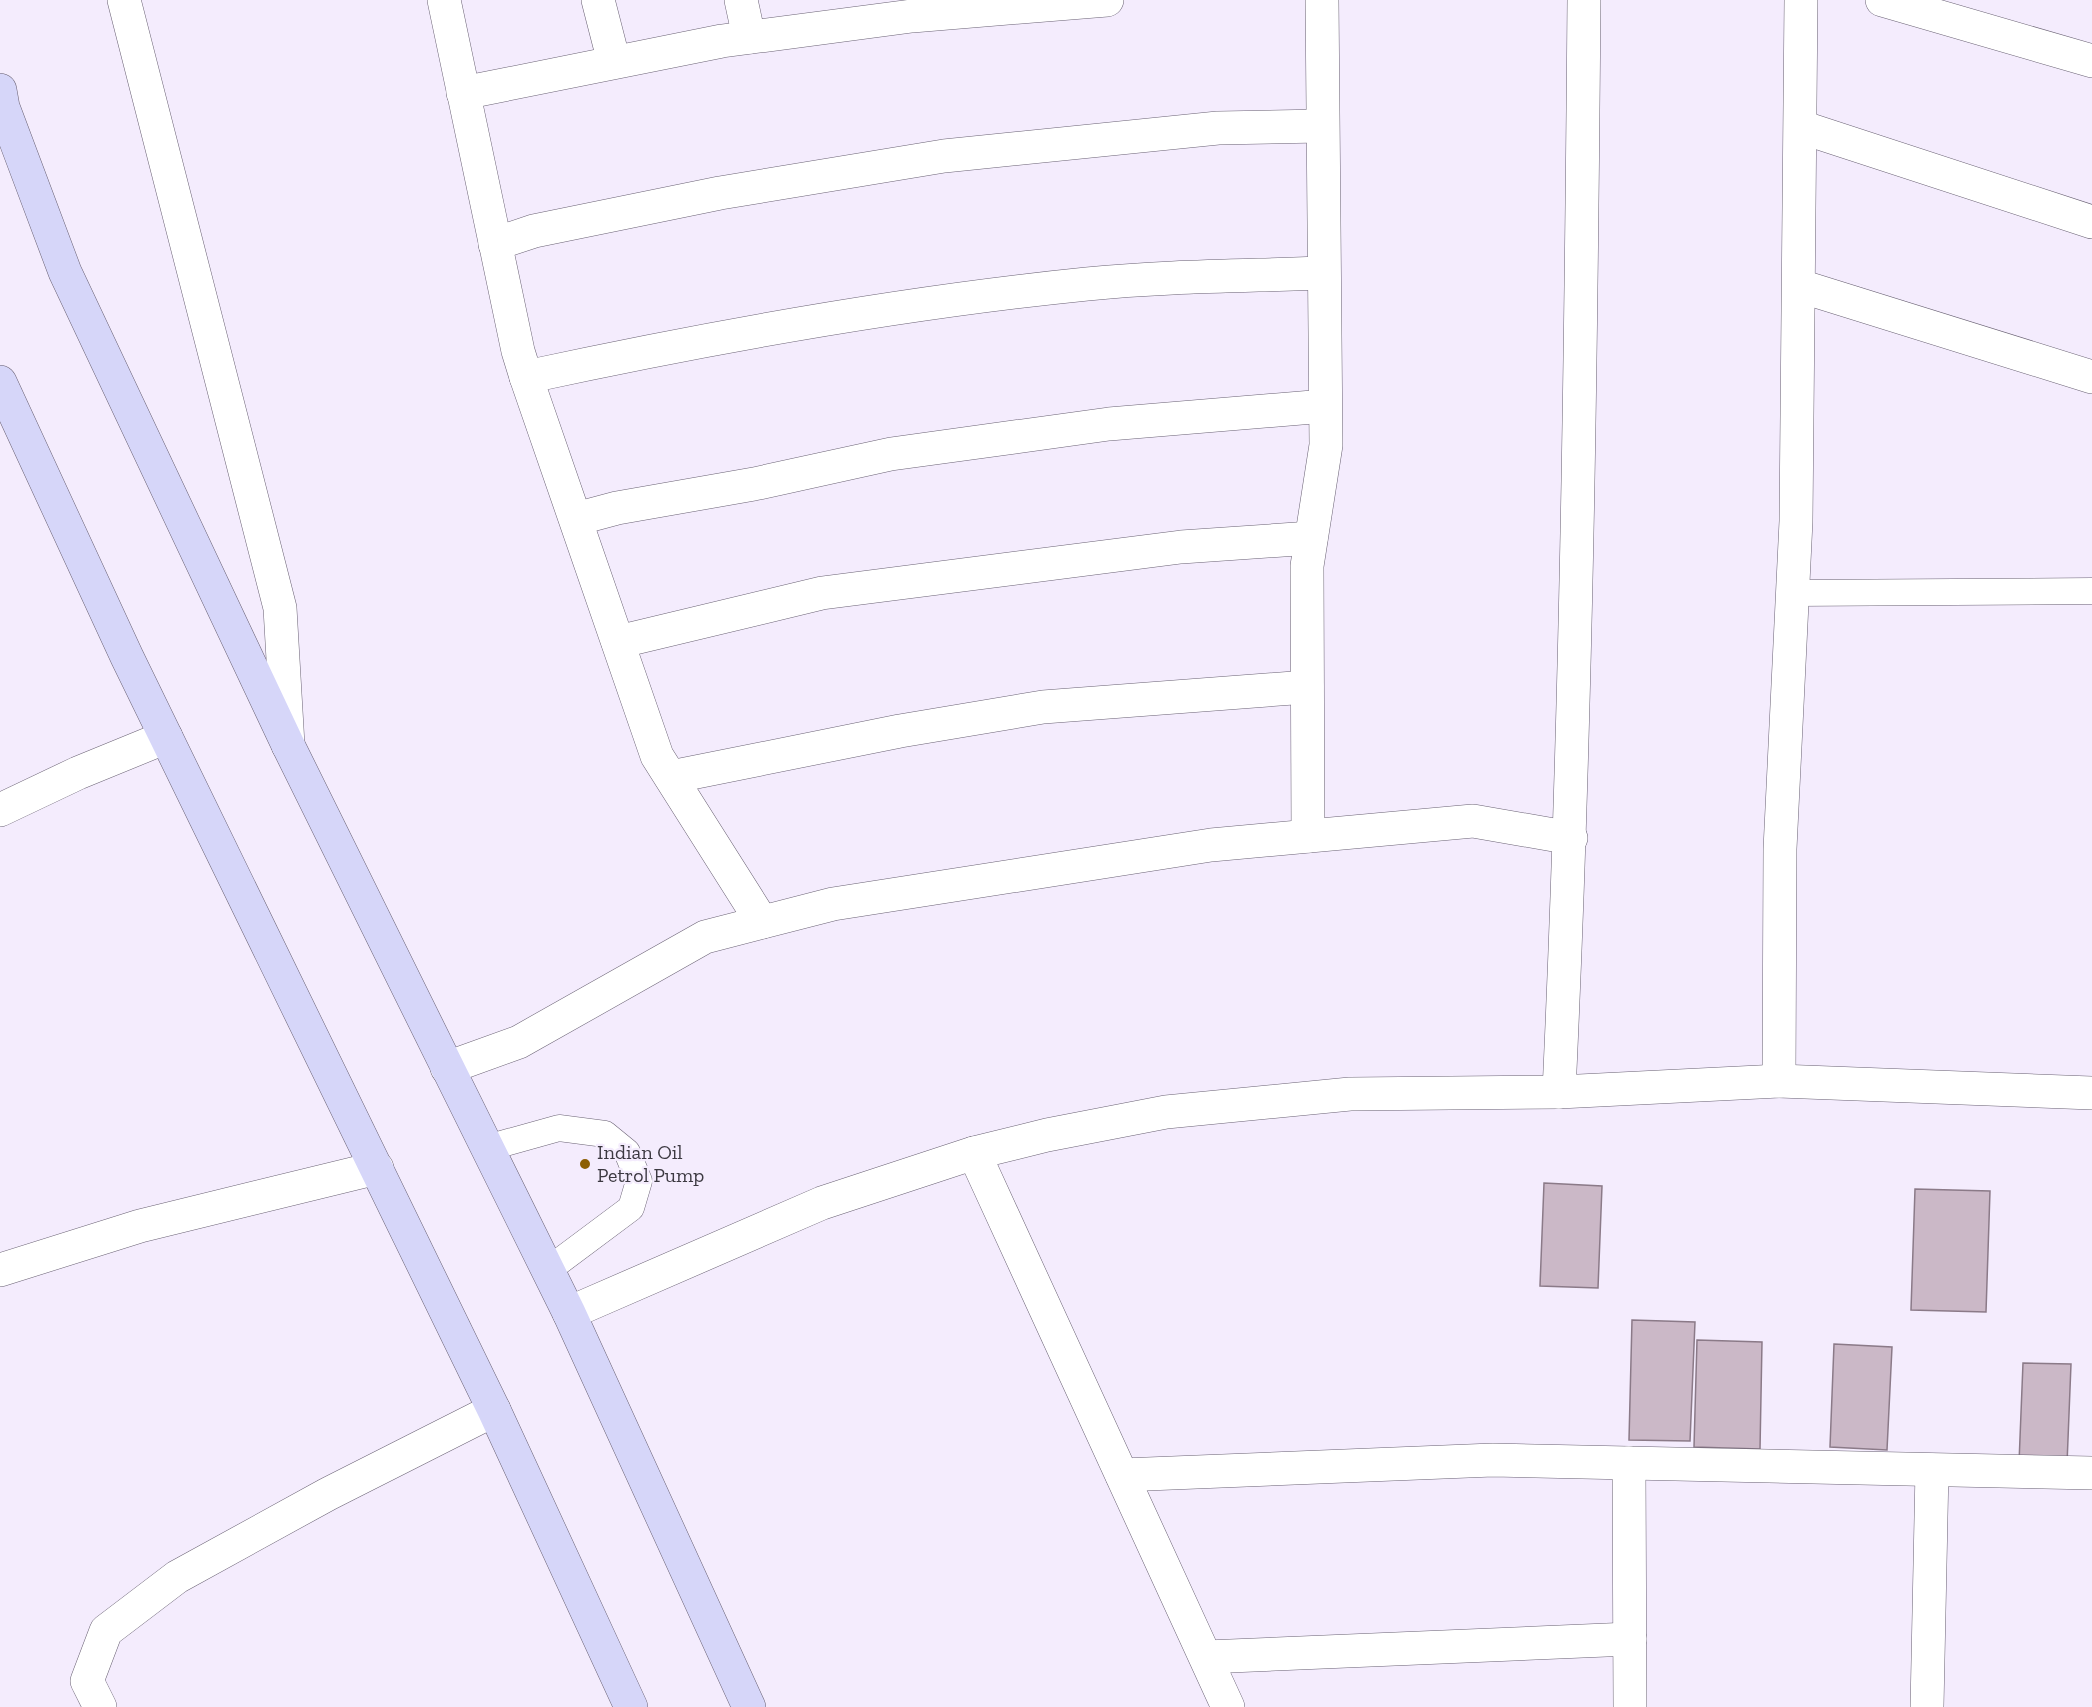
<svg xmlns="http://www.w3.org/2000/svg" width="2092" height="1707" font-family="'Zilla Slab',serif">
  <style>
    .building { fill: #cbb8c7; stroke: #8b7a88; stroke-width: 1.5 }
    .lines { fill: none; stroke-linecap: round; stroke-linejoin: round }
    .service-casing { stroke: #6a6274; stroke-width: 27 }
    .minor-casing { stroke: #6a6274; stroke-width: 34 }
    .tertiary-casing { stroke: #6a6274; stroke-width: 34 }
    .secondary-casing { stroke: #6a6274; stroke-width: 34 }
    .service { stroke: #fff; stroke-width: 26 }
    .minor { stroke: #fff; stroke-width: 33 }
    .tertiary { stroke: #fff; stroke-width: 33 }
    .secondary { stroke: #d6d6f9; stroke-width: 33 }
    .poi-dot { fill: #8c5e03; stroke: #f4ecfd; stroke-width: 2 }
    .labels { text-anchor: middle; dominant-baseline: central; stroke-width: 4.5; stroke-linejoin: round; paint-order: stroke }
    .poi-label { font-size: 20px; fill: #3c3941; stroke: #f4ecfd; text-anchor: start }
  </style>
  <rect width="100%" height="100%" fill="#f4ecfd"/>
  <g class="building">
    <polygon points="1544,1183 1602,1186 1598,1288 1540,1286"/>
    <polygon points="1915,1189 1990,1191 1986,1312 1911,1310"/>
    <polygon points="1632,1320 1695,1322 1690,1441 1629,1440"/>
    <polygon points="1697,1340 1762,1342 1760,1449 1694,1447"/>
    <polygon points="1834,1344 1892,1347 1887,1450 1830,1447"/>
    <polygon points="2023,1363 2071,1364 2067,1464 2019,1463"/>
  </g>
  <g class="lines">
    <g class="service-casing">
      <g id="service">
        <polyline points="1793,593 2092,591"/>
        <polyline points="487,1148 559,1128 605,1134 627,1152 639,1181 631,1208 548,1270"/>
      </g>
    </g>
    <g class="minor-casing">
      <g id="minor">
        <polyline points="124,0 280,608 288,745"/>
        <polyline points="444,0 518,351 526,377 657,756 762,922"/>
        <polyline points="598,0 614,62"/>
        <polyline points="741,0 749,37"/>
        <polyline points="1882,0 2092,61"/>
        <polyline points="463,93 722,41 912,16 1107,0"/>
        <polyline points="1801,127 2092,222"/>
        <polyline points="495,244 534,231 720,193 944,156 1218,128 1321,126"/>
        <polyline points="1800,286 2092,377"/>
        <path d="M526 377C711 337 899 303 1087 284 1165 276 1245 276 1323 273"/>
        <polyline points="576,519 617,508 754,484 891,454 1109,424 1325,406"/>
        <polyline points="618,642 822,593 1181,547 1311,538"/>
        <polyline points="671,777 900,731 1043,707 1307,687"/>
        <polyline points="0,810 78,773 166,737"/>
        <polyline points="1308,836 1307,566 1326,445 1322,0"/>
        <polyline points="447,1068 519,1042 705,937 833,904 1211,845 1473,821 1571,838"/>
        <polyline points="1779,1081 1780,849 1796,521 1801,0"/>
        <path d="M1559 1092C1576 728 1581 364 1584 0"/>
        <polyline points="974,1153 1228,1707"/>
        <polyline points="0,1270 140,1226 377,1168"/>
        <polyline points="1629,1463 1630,1707"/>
        <polyline points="1122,1475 1493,1460 2092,1473"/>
        <polyline points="1206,1657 1630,1639"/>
        <polyline points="100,1707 87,1681 106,1631 177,1577 328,1494 494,1410"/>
        <polyline points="1927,1707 1932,1470"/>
      </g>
    </g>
    <g class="tertiary-casing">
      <polyline id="tertiary" points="569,1313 822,1203 974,1153 1047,1135 1166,1112 1350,1094 1559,1092 1779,1081 2092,1093"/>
    </g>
    <g class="secondary-casing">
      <g id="secondary">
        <polyline points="0,90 3,107 65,272 288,745 569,1313 749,1707"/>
        <polyline points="0,382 127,657 494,1410 631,1707"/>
      </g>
    </g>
    <use href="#service" class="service"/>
    <use href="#minor" class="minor"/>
    <use href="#tertiary" class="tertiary"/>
    <use href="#secondary" class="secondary"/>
  </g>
  <circle class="poi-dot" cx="585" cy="1164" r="6"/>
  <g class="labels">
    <g class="poi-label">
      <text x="597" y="1152">Indian Oil<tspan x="597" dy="23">Petrol Pump</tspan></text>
    </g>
  </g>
</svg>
